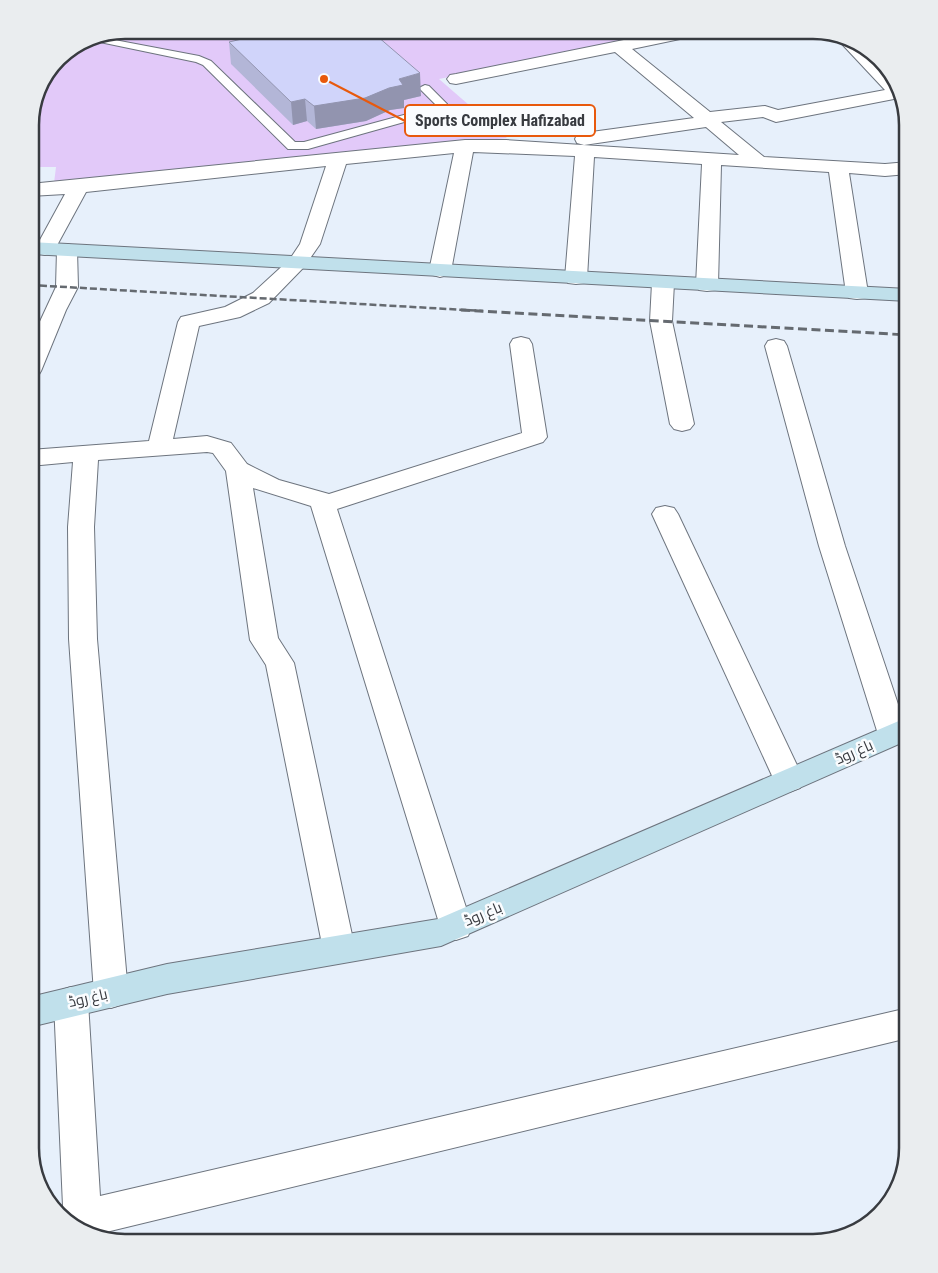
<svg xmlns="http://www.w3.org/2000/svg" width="938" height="1273" font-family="'Roboto Condensed',Cairo,sans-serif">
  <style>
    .green { fill: #e2c9f9 }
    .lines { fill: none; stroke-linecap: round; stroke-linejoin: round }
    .lane-casing { stroke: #6d747e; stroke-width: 2 }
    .street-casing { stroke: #6d747e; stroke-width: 2 }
    .secondary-casing { stroke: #6d747e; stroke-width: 2 }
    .lane { fill: #fff; fill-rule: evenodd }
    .street { fill: #fff; fill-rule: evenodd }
    .secondary { fill: #c0e0eb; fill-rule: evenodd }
    .rail-far1 { stroke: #656a70; stroke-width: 2.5; stroke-dasharray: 7 3; stroke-linecap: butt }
    .rail { stroke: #656a70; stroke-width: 3; stroke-dasharray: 9 4.5; stroke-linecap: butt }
    .wall { fill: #b3b6d7 }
    .shaded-wall { fill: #9294af }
    .building { fill: #d0d4fa; stroke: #9294af }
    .labels { text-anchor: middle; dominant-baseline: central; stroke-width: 5; stroke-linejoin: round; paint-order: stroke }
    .street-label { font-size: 15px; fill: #383b40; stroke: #fafcfe }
    .rim { fill: none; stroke: #383b40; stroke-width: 2.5 }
    .leader { fill: none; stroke: #e8590c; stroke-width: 2 }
    .callout-dot { fill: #e8590c; stroke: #fafcfe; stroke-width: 2 }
    .callout { fill: #fafcfe; stroke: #e8590c; stroke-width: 2 }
    .callout-label { font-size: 16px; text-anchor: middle; font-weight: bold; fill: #383b40 }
  </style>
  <rect width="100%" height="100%" fill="#e7f0fb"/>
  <polygon class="green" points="125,30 681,30 439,79 507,138 54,183 56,167 30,167 30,118 40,83 62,54"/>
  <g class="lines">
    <g class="lane-casing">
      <polygon id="lane" points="104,38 199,56 211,61 295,142 304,142 437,106 419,88 425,85 429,86 447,104 449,108 447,110 308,149 288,149 203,65 196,62 95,41"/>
    </g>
    <g class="street-casing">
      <g id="street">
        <polygon points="673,30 707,30 705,34 699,35 632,49 710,112 765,106 778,110 885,90 841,43 838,39 840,37 860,42 896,82 901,98 899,98 776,122 763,117 721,122 764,157 885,164 908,162 908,174 885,176 849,173 868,293 865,298 857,299 849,298 846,293 829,172 721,165 718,285 715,290 707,291 699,290 696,285 702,164 594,157 587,278 584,283 576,284 568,283 565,278 575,156 473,152 451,271 447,275 440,277 433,275 429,271 454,153 346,164 320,244 304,267 269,303 240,317 199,326 173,439 207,436 231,443 247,464 279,480 329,494 522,433 510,344 513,339 521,337 529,339 532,344 547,437 543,442 337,509 472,926 468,936 456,940 444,936 440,926 311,506 253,488 278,638 294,663 355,949 351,959 339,963 327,959 323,949 266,665 250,640 226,471 213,453 207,452 98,460 94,527 97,639 128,993 123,1004 111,1008 99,1004 94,993 69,639 68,527 73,462 30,466 30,450 149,441 178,322 181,317 225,307 253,293 290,259 300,244 326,166 86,192 55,249 52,253 45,255 38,253 35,249 65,194 30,196 30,184 465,140 506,140 739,155 706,127 584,145 577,143 575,139 577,135 584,133 694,118 615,52 456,84 450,83 447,79 450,75 456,74"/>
        <polygon points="67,244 74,246 77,250 78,287 66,310 41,371 38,376 30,378 30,343 56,287 57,250 60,246"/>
        <polygon points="663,277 671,278 674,283 672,321 694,424 690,429 682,431 674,429 670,424 650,321 652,283 655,278"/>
        <polygon points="776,339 784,341 787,346 845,546 908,734 903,742 893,745 883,742 878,734 819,546 765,346 768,341"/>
        <polygon points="665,506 674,508 678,514 804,780 800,788 789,792 778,788 774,780 652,514 656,508"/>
        <polygon points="71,987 83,991 88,1002 100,1196 908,1008 908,1038 102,1233 100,1237 77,1230 56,1209 63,1206 54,1002 59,991"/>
      </g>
    </g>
    <g class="secondary-casing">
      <g id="secondary">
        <polygon points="30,242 908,289 908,301 30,254"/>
        <polygon points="908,717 908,740 441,946 167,994 30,1027 30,997 167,964 438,919"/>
      </g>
    </g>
    <use href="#lane" class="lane"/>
    <use href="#street" class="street"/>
    <use href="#secondary" class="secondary"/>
    <polyline class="rail-far1" points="30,285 483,311"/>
    <polyline class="rail" points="461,310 908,335"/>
  </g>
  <polygon class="wall" points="242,30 421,96 404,100 404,108 390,110 366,121 316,129 307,121 293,125 231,64 229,42 240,40 240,36 243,35"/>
  <g class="shaded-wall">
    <polygon points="420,73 421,96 404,100 404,108 390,110 366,121 316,129 314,106 389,88 399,79"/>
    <polygon points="305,99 307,121 293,125 291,102"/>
  </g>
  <polygon class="building" points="243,30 370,30 420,73 399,79 403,85 389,88 365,98 314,106 305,99 291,102 229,42 242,39 240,36 247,34"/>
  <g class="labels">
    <g class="street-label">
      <text transform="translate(854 752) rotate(-24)">باغ روڈ</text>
      <text transform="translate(483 914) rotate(-23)">باغ روڈ</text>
      <text transform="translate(88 998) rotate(-13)">باغ روڈ</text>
    </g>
  </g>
  <path d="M0 0H938V1273H0ZM125 39H813A86 86 0 0 1 899 125V1148A86 86 0 0 1 813 1234H125A86 86 0 0 1 39 1148V125A86 86 0 0 1 125 39Z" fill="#eaedef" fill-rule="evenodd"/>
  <path class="rim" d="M125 39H813A86 86 0 0 1 899 125V1148A86 86 0 0 1 813 1234H125A86 86 0 0 1 39 1148V125A86 86 0 0 1 125 39Z"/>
  <path class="leader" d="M324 79L405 121"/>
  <circle class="callout-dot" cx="324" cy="79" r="5"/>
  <rect class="callout" x="405" y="105" width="190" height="31" rx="5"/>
  <g class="callout-label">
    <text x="500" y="126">Sports Complex Hafizabad</text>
  </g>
</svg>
